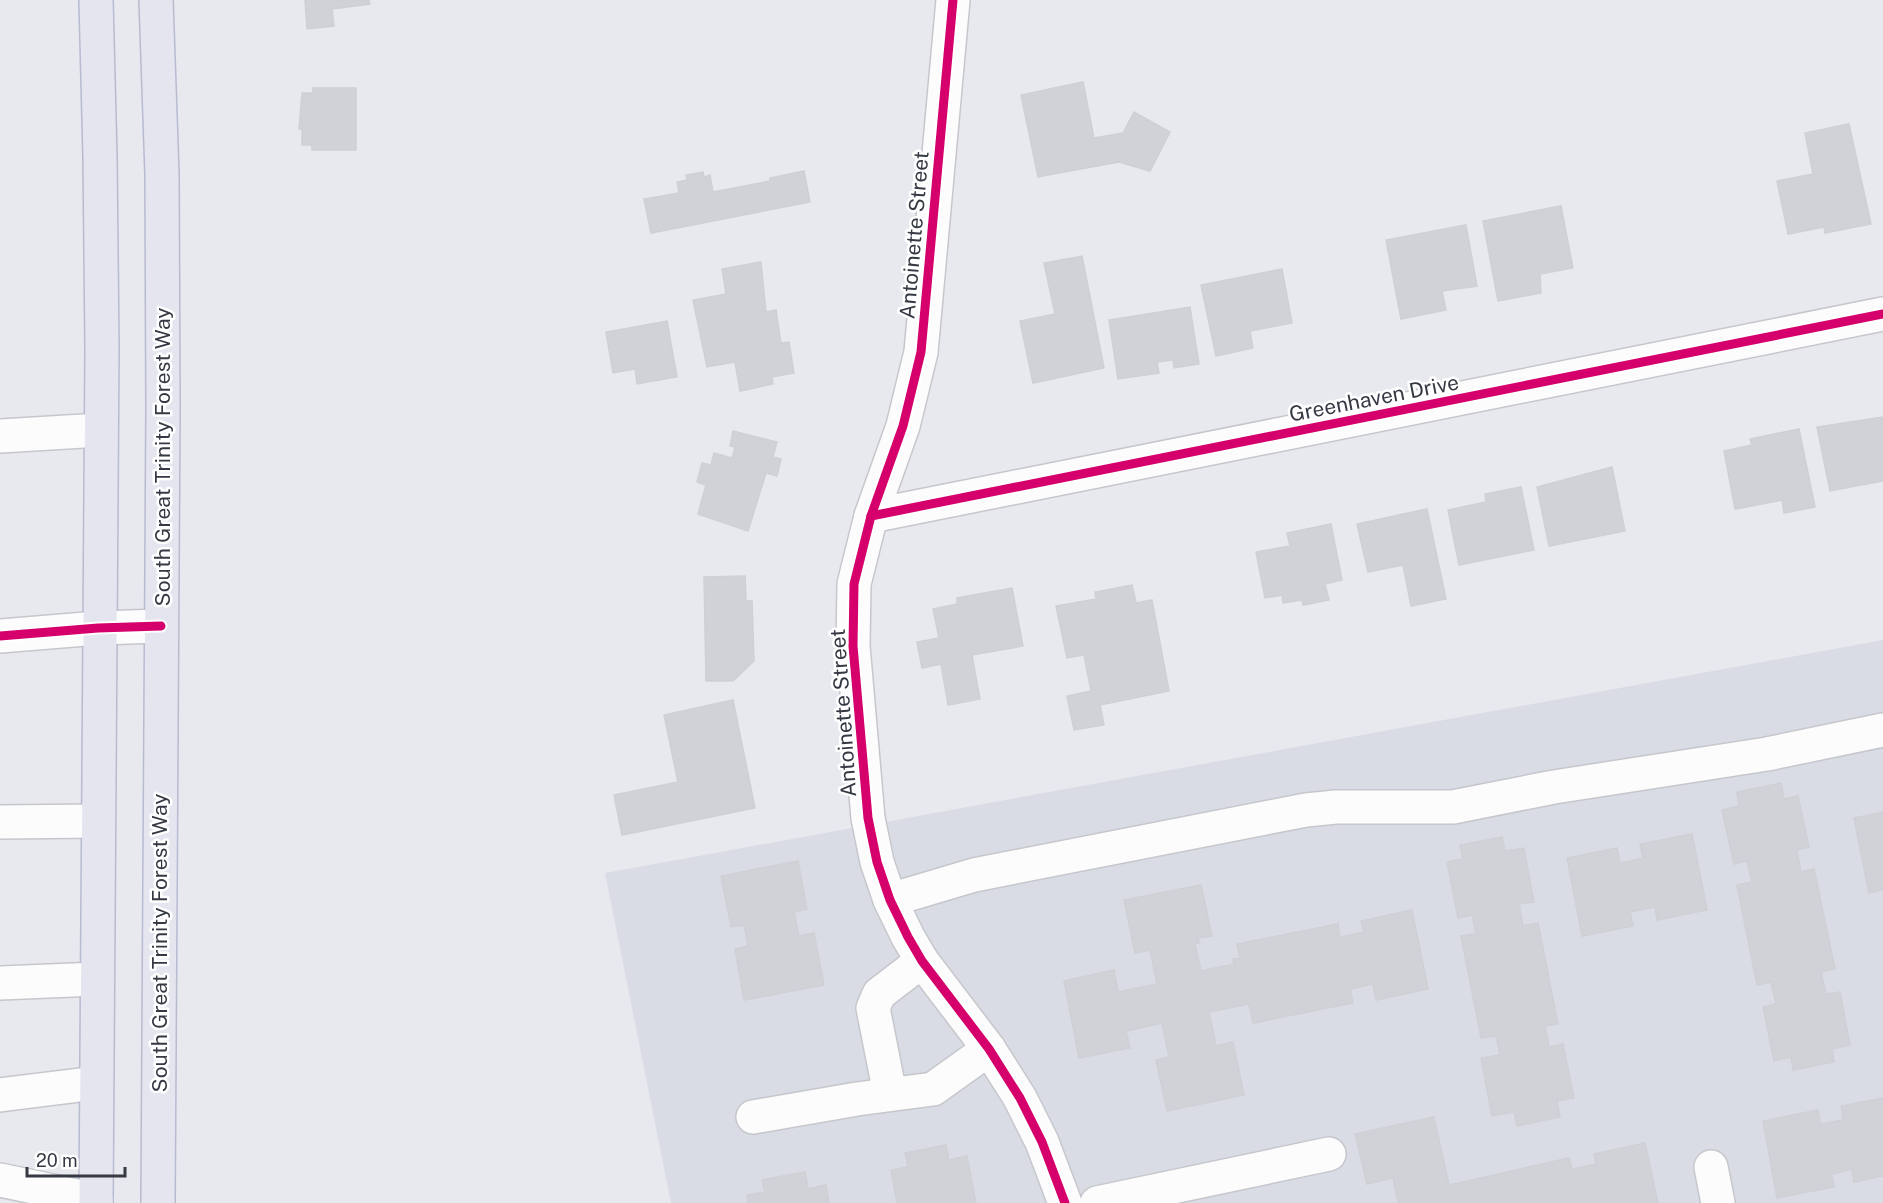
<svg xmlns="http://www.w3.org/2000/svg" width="1883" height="1203" font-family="'Public Sans',sans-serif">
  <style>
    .residential { fill: #dadce5 }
    .building { fill: #d1d2d7; stroke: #ced0d6; stroke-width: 1.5 }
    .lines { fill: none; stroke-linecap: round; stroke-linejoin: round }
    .minor-casing { stroke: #c6c7cc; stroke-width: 36 }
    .major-casing { stroke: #b7bbcf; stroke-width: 36 }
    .minor { stroke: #fcfcfc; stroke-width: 33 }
    .major { stroke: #e4e5ef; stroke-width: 33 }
    .cycleway-casing { stroke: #fff; stroke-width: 13 }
    .cycleway { stroke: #d6006c; stroke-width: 9 }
    .labels { text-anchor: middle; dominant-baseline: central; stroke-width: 5; stroke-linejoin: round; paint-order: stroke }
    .street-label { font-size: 21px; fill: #353943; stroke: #fff }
  </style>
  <rect width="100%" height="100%" fill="#e8e9ee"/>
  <polygon class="residential" points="1883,640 1883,1203 671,1203 605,873"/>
  <g class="building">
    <polygon points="305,0 369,0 370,4 332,9 334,26 307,29"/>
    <polygon points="1083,82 1094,138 1123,133 1134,112 1170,132 1150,171 1119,162 1038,177 1021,95"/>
    <polygon points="313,88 356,88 356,150 312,150 312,145 302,145 302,129 299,129 302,93 313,93"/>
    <polygon points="1849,124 1871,224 1825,233 1824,227 1788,234 1777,181 1813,174 1805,133"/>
    <polygon points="804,171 810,202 651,233 644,199 679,193 677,182 687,180 686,175 703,172 704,177 710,175 713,192 770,181 770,178"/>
    <polygon points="1561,206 1573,268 1540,274 1541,293 1498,301 1483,221"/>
    <polygon points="1466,225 1477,286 1442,291 1446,310 1401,319 1386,240"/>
    <polygon points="1082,256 1104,368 1033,383 1020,321 1055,314 1044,263"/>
    <polygon points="761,262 766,312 776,310 781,343 789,342 794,373 772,377 773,384 740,391 735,362 707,367 693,300 726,294 722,269"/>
    <polygon points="1282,269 1292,323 1250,331 1253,348 1216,356 1201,285"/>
    <polygon points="1190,307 1199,364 1174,368 1173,360 1157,362 1159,373 1118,379 1109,320"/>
    <polygon points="667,321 677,377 637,384 635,369 613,373 606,332"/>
    <polygon points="1883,417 1883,481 1830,491 1817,427"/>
    <polygon points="1799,429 1815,507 1784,513 1782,500 1735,509 1724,451 1752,445 1750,439"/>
    <polygon points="733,431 777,442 773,457 781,459 777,476 766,473 748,531 698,514 706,485 697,482 702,463 711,465 714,453 732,458 735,447 730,446"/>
    <polygon points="1612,467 1625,531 1549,546 1537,487"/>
    <polygon points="1521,487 1534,550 1459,565 1448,510 1486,502 1485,494"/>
    <polygon points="1427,509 1446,599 1411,606 1403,565 1368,572 1357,524"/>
    <polygon points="1331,524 1342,580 1325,584 1329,600 1303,605 1302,600 1283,603 1282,595 1265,598 1256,552 1290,546 1287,533"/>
    <polygon points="745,576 746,601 752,601 754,661 733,681 706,681 704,577"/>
    <polygon points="1132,585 1136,603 1152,600 1169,691 1100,705 1104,725 1074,730 1067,696 1091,691 1084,655 1067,658 1056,606 1096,599 1095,592"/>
    <polygon points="1012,588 1023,646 972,655 980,699 948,705 941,664 922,668 917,642 939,638 933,609 957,604 957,598"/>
    <polygon points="733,700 755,808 622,835 614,795 678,782 664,715"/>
    <polygon points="1781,783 1784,799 1798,796 1809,847 1797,850 1801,872 1814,869 1835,969 1821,972 1826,994 1840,992 1850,1045 1832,1049 1834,1062 1793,1070 1791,1057 1774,1061 1763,1007 1776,1004 1771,982 1757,985 1737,885 1752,882 1747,861 1734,864 1722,810 1739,806 1737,792"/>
    <polygon points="1883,812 1883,890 1869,893 1854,818"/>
    <polygon points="1692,834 1707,910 1657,920 1655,907 1630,912 1633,926 1582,936 1567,858 1617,848 1620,863 1643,858 1640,844"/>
    <polygon points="1502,837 1505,851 1524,848 1534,902 1519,904 1523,926 1538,923 1558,1024 1545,1026 1549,1047 1563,1044 1574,1098 1557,1101 1560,1117 1517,1126 1514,1112 1492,1116 1481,1058 1500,1055 1496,1036 1481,1038 1461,936 1476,934 1472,915 1458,918 1447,862 1463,859 1460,845"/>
    <polygon points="798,861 807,909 794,912 799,936 814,933 824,985 744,1000 735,949 748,946 744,925 731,927 721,876"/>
    <polygon points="1201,885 1212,936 1198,938 1199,943 1195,944 1201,971 1234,964 1233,959 1240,958 1237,944 1338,924 1340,937 1364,932 1361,921 1412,910 1428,989 1376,1000 1373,984 1350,989 1353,1003 1253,1023 1249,1004 1209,1012 1216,1046 1233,1042 1244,1095 1167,1111 1156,1060 1169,1057 1162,1023 1126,1031 1130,1048 1079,1058 1064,981 1114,970 1118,992 1157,984 1150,950 1135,953 1124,900"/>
    <polygon points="1883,1098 1883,1176 1854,1182 1852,1169 1832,1174 1834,1187 1777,1198 1763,1121 1818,1110 1820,1124 1843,1120 1841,1106"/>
    <polygon points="1434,1117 1449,1185 1569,1158 1572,1169 1596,1164 1594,1154 1645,1143 1658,1203 1398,1203 1393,1178 1367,1184 1355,1134"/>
    <polygon points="946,1145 949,1160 967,1156 976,1203 897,1203 891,1170 908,1167 905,1153"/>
    <polygon points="805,1172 808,1189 826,1185 829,1203 748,1203 747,1195 765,1192 762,1180"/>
  </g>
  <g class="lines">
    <g class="minor-casing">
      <g id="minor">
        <polyline points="953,0 921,352 903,426 871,516 854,584 853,646 868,818 877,862 890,900 908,937 922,961 989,1049 1020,1098 1042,1142 1065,1203"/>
        <polyline points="0,436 100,430"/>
        <polyline points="871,516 1883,314"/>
        <polyline points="0,636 98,628 161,626"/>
        <polyline points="0,822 98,821"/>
        <polyline points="890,900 974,875 1306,810 1336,807 1453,807 1554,787 1767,754 1883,730"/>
        <polyline points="0,983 97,979"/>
        <polyline points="890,1094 873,1008 879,994 922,961"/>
        <polyline points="0,1095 96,1083"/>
        <polyline points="753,1117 857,1099 933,1089 989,1049"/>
        <polyline points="1711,1167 1718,1203"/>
        <polyline points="0,1180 96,1200"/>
        <polyline points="1097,1203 1329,1154"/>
      </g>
    </g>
    <g class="major-casing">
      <g id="major">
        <polyline points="96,0 100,157 102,348 96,1203"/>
        <polyline points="156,0 162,174 163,408 158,1203"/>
      </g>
    </g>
    <use href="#minor" class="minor"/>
    <use href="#major" class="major"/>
    <g class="cycleway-casing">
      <g id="cycleway">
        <polyline points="953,0 921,352 903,426 871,516 854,584 853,646 868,818 877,862 890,900 908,937 922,961 989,1049 1020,1098 1042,1142 1065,1203"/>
        <polyline points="871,516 1883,314"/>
        <polyline points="0,636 98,628 161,626"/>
      </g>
    </g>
    <use href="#cycleway" class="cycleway"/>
  </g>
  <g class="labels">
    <g class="street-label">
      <text transform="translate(914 235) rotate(-85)">Antoinette Street</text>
      <text transform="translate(1374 398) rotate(-11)">Greenhaven Drive</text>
      <text transform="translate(162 457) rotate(-90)">South Great Trinity Forest Way</text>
      <text transform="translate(843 713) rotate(-94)">Antoinette Street</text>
      <text transform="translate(159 943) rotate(-90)">South Great Trinity Forest Way</text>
    </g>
  </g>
  <path d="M27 1167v9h98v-9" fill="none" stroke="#353943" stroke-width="3"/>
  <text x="36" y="1167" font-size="18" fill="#353943" stroke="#ffffff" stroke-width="4.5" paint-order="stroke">20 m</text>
</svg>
